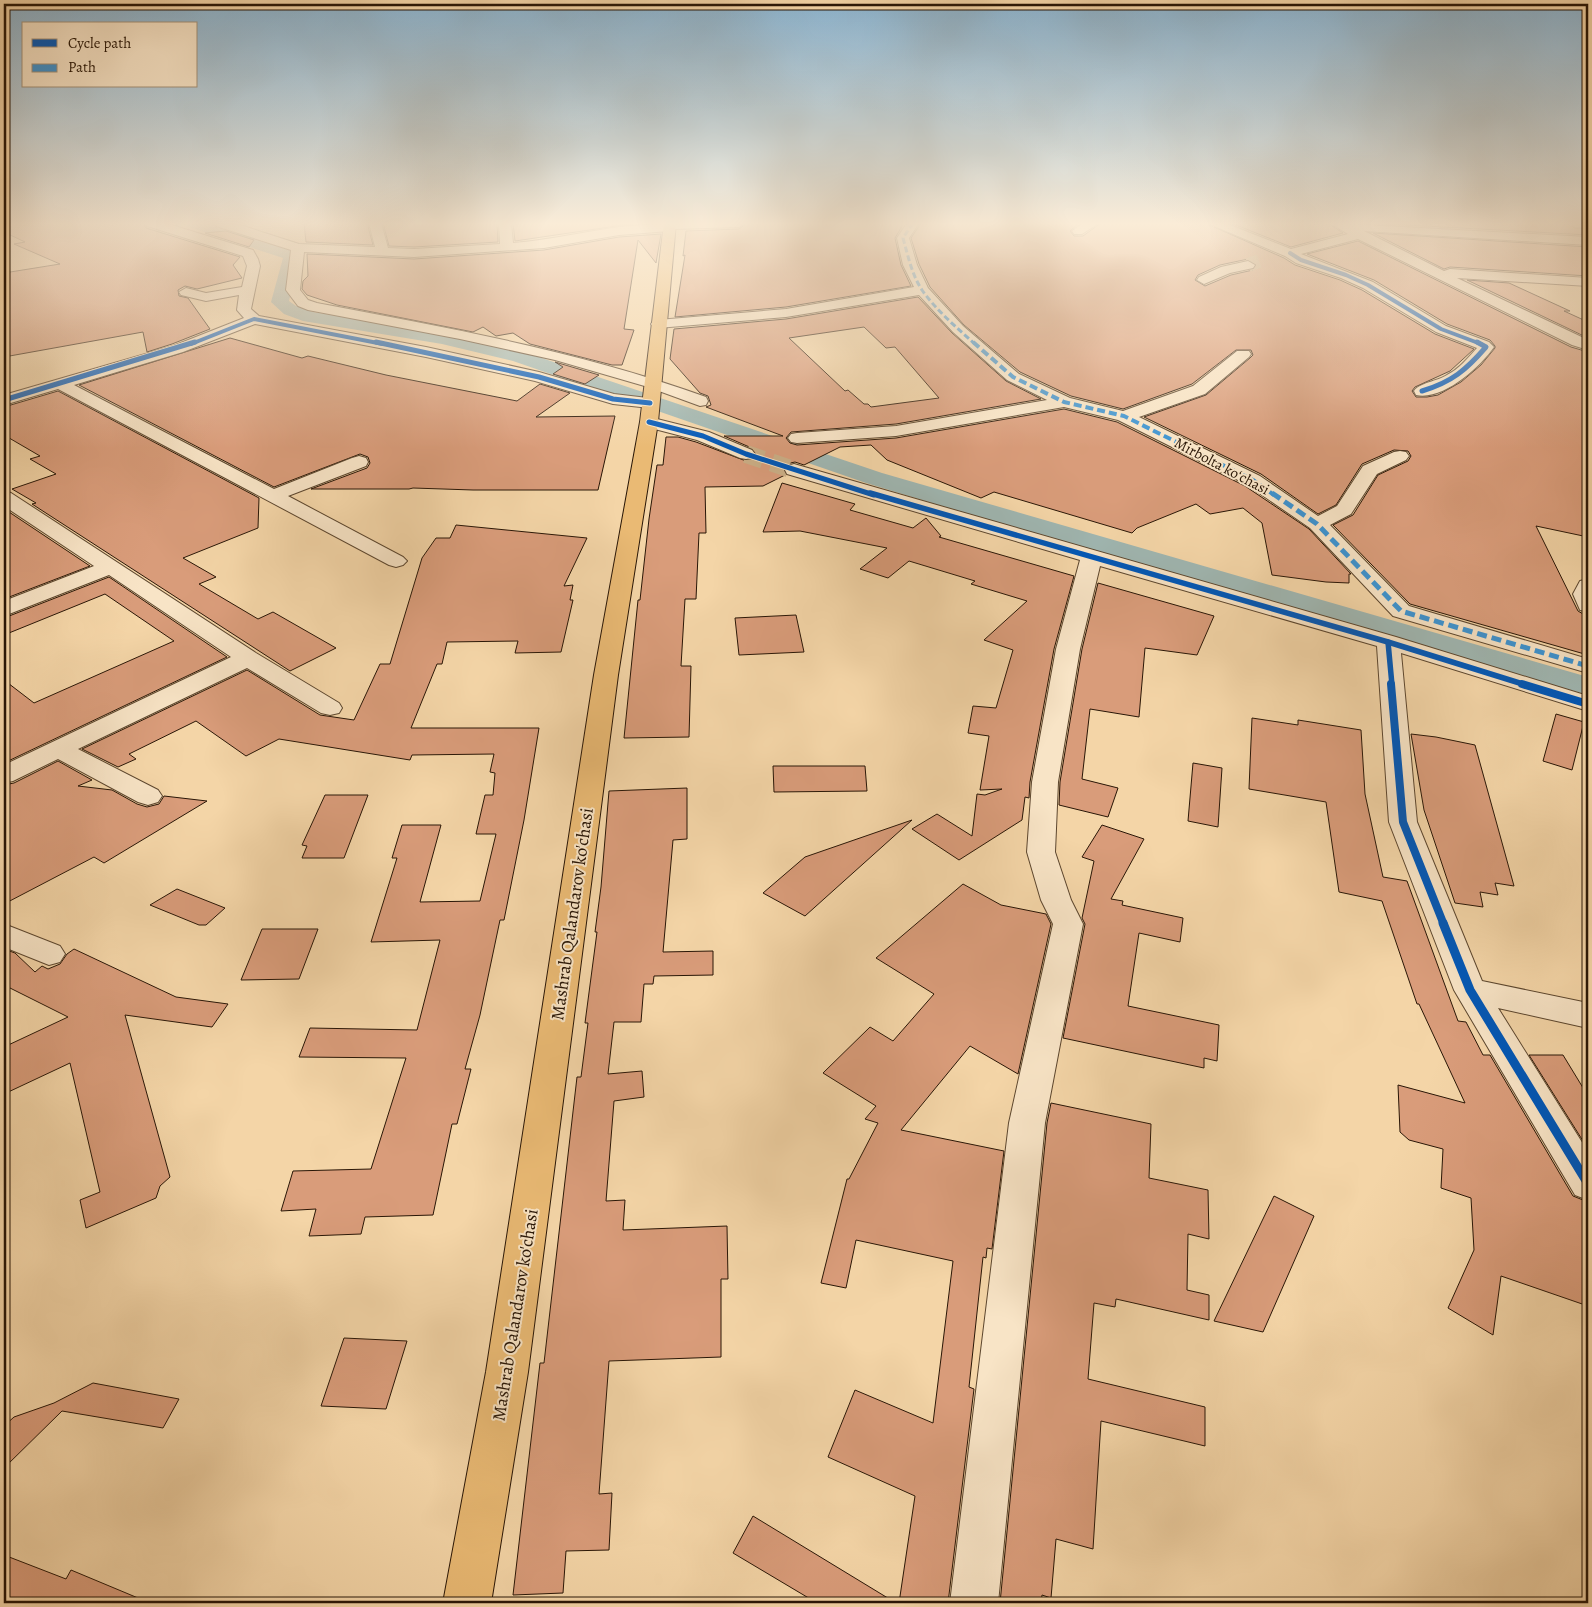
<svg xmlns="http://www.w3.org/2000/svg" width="1592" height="1607" font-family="Alegreya,serif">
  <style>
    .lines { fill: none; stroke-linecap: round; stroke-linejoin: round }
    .canal { fill: #9fb6b1; fill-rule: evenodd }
    .building { fill: #d99c7a; stroke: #291606; fill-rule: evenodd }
    .minor-tunnel-far1 { stroke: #cbaf87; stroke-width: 14; stroke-dasharray: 14 7; stroke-linecap: butt }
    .minor-tunnel { stroke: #cbaf87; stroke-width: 18; stroke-dasharray: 18 9; stroke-linecap: butt }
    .minor-casing { stroke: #5c462e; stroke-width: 2 }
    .major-casing { stroke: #291606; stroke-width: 2 }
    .minor { fill: #f8e4c6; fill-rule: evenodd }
    .major { fill: #eaba74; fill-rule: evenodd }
    .quiet-far2 { stroke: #3c93d1; stroke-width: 3; stroke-dasharray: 6 3; stroke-linecap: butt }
    .quiet-far1 { stroke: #3c93d1; stroke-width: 4; stroke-dasharray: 8 4; stroke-linecap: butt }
    .quiet { stroke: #3c93d1; stroke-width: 5; stroke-dasharray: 10 5; stroke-linecap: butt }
    .cycleway-far4-casing { stroke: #f8e4c6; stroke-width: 5 }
    .cycleway-far3-casing { stroke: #f8e4c6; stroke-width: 7 }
    .cycleway-far2-casing { stroke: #f8e4c6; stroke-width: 8 }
    .cycleway-far1-casing { stroke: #f8e4c6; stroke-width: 11 }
    .cycleway-casing { stroke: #f8e4c6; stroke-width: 12 }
    .cycleway-far4 { stroke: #0057b8; stroke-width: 4 }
    .cycleway-far3 { stroke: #0057b8; stroke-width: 5 }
    .cycleway-far2 { stroke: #0057b8; stroke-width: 5.5 }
    .cycleway-far1 { stroke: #0057b8; stroke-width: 8 }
    .cycleway { stroke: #0057b8; stroke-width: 9 }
    .labels { text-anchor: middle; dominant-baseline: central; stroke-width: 4; stroke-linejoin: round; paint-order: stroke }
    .far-street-label { font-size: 15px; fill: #291606; stroke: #f8e4c6 }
    .street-label { font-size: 18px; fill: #291606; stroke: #f8e4c6 }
  </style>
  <rect width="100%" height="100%" fill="#f4d5a7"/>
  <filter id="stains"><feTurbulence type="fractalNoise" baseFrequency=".004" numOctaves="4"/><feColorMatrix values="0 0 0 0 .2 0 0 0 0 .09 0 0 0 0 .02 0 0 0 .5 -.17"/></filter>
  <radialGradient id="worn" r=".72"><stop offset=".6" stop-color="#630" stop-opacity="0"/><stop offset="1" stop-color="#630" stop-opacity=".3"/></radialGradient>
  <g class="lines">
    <polygon class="canal" points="184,223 207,223 295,252 299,258 289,301 296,306 313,312 442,333 527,353 882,473 1588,677 1588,695 1043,537 866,483 513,361 442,344 303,321 284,314 271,302 283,258 186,226"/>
  </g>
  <g class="building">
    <polygon points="4,223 143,223 146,228 240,257 233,265 242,278 197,289 185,286 178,290 179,296 188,298 210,329 172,344 147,352 143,332 4,357 4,273 60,264 14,244 25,242 4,232"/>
    <polygon points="304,223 367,223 373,245 306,242"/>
    <polygon points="383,223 497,223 498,242 414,247 389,246"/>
    <polygon points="513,223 637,223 515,241"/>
    <polygon points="747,223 904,223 895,238 901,265 911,286 786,307 675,317 685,255 683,256 686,231 739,229"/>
    <path d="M921 223H1079L1070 231 1074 236H1083L1101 223H1205L1284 258 1295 265 1340 280 1362 290 1435 334 1474 349 1450 371 1415 387 1412 391 1416 397H1427L1438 395 1461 382 1481 365 1495 348V346L1490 340 1447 324 1374 280 1307 254 1358 241 1571 347 1588 352V537L1536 526 1578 611 1588 617V655L1410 604 1333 525 1353 515 1378 475 1408 461 1411 456 1408 451 1394 450 1362 464 1336 505 1318 514 1261 474 1144 417 1206 395 1250 358 1253 355 1251 350H1236L1192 384 1123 409 1071 396 1020 372 964 325 930 287 919 264 911 238ZM1248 259 1257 265 1253 270 1231 275 1205 286 1195 280 1198 275 1220 265Z"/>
    <polygon points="1231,223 1328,223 1343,233 1291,247"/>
    <polygon points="1371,223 1571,223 1574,228 1588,228 1588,235"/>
    <polygon points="226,231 254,240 249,247 205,233"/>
    <polygon points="1373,233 1588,247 1588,276 1450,267 1444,269"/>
    <polygon points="661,234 656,263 638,240 624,329 634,330 622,365 612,365 530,344 513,333 496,336 483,327 473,332 337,305 307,295 302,289 303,281 308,276 307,254 414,259 544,250 619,237"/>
    <polygon points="1467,280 1509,283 1570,311 1564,311 1588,322 1588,338"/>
    <path d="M918 297 952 333 1006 381 1041 399 896 424 791 432 786 438 790 443 797 445 896 438 1064 409 1117 422 1245 486 1309 529 1351 574H1349V583L1326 582 1272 575 1262 523 1243 508 1210 514 1196 504 1137 528 1132 533 994 492 981 498 887 460 871 445 840 447 804 465 795 462 786 464 783 469 785 475 763 486 705 487 706 533H699L696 599H685L681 666H691L689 737 624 738 638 600H640L649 519 657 465H663L666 437H678L696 442 746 461 752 460 756 455 754 449 724 436H783L706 407 711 405 708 396 700 393 670 359 674 329 786 319ZM864 327 886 348 895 347 939 398 871 407 868 404H864L848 390 845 391 789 338Z"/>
    <polygon points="230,338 302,358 308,356 386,375 517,401 540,384 570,393 536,417 615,416 598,490 473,490 413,488 409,489 311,489 367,468 370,463 368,457 360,454 274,487 79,385"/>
    <polygon points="555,362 599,375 585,384 553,374 563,367"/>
    <polygon points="58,391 259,498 258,528 183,558 216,577 199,584 258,619 273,612 336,648 290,671 32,504 36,503 12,489 56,474 30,459 40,456 4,435 4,407"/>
    <polygon points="782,483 855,504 850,510 913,528 926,518 941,536 939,537 1074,576 1054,649 1030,782 1029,798 1025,797 1022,820 959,860 912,829 937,814 972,836 977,794 985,795 1002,789 980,790 989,736 968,733 973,706 996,708 1013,650 984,640 1027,601 971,584 975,581 909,561 888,578 860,569 887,548 800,531 763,532"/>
    <polygon points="9,512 90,566 4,599 4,514"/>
    <polygon points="456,525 587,538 564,586 573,585 570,600 573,600 561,652 515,653 518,641 447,642 442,664 437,664 411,728 539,728 524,820 504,920 500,920 480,1015 465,1069 471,1069 457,1124 452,1124 433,1215 365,1217 361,1234 309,1236 316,1209 281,1211 293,1171 371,1169 406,1058 299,1057 310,1028 417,1030 440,940 371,942 397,858 392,858 402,825 441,825 420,902 480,901 496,834 476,834 485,795 493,795 495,773 490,772 494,754 412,755 410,760 279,739 246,756 196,721 129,754 136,759 118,767 82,749 247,670 320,715 354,720 380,664 390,664 422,558 436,538 450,538"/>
    <polygon points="109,577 227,657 4,763 4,680 34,703 174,641 105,594 4,635 4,618"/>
    <polygon points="1098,583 1214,616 1197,655 1145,648 1139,717 1090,709 1082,779 1118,788 1108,817 1059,805 1060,782 1082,649"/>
    <polygon points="796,615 804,652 739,655 735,618"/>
    <polygon points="1556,714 1584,722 1572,770 1543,761"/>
    <polygon points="1252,718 1298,725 1298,720 1361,730 1365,794 1383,877 1407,881 1458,1021 1466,1022 1483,1055 1490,1055 1573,1196 1588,1202 1588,1306 1501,1276 1493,1335 1448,1308 1474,1250 1471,1198 1441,1188 1443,1149 1409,1140 1400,1132 1398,1085 1465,1103 1419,1004 1417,1004 1382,901 1339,892 1326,802 1249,789"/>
    <polygon points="1411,734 1436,737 1475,745 1514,886 1495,883 1498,895 1480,892 1483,907 1455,903 1424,810"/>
    <polygon points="58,761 92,780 78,786 112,790 137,804 147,807 159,804 164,796 207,801 104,863 94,857 4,904 4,785 14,783"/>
    <polygon points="1193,763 1222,768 1218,827 1188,821"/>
    <polygon points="773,766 865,766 867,791 774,792"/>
    <polygon points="687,788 687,839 673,840 663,952 713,951 713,975 654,976 653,984 644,984 641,1022 614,1022 608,1074 642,1071 644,1097 614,1101 606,1201 625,1200 623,1230 727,1226 728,1279 721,1279 721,1357 609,1361 599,1494 612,1493 609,1550 566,1551 563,1593 513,1595 540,1363 544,1363 577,1077 581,1077 588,1023 585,1023 597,932 595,932 601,887 609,791"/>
    <polygon points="325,795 368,795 344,858 302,858 307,846 302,845"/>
    <polygon points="912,820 805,916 763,893 805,857"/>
    <polygon points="1102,825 1144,839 1111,899 1123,901 1122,905 1183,918 1180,942 1139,933 1128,1006 1219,1025 1217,1061 1204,1058 1204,1068 1063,1038 1085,924 1082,918 1094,861 1082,857"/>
    <polygon points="963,884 1001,905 1046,914 1051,924 1018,1074 970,1046 901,1130 1004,1151 992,1249 987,1248 986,1258 983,1257 969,1387 974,1389 948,1603 899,1603 915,1496 828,1457 855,1390 933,1423 953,1261 856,1240 846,1288 821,1283 847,1179 849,1179 878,1123 865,1119 876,1106 823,1073 870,1027 893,1041 934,994 876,958"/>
    <polygon points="177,889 225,908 206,925 199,925 150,905"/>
    <polygon points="262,929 318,929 299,979 241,980"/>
    <polygon points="4,949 15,953 35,972 42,966 48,969 60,964 67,954 74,949 176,997 228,1004 212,1027 125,1015 170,1177 160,1186 156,1198 86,1228 80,1200 100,1192 70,1063 4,1094 4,1047 68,1017 4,985"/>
    <polygon points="1529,1055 1563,1055 1588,1096 1588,1149"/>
    <polygon points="1051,1103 1151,1124 1149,1178 1208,1190 1209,1239 1188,1234 1187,1290 1209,1295 1209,1320 1116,1299 1115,1307 1094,1303 1088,1379 1205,1407 1205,1446 1101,1421 1093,1549 1056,1539 1051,1598 1042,1595 1041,1603 1000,1603 1047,1123"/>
    <polygon points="1274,1196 1314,1216 1263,1332 1214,1321"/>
    <polygon points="344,1338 407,1341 386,1409 321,1406"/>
    <polygon points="93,1383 179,1399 163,1428 62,1411 4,1468 4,1426 14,1417 54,1403"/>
    <polygon points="753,1516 896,1603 817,1603 733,1553"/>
    <polygon points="4,1555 66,1579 71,1570 150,1603 4,1603"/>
  </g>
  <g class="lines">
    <polyline class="minor-tunnel-far1" points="1248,265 1259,261"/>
    <polyline class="minor-tunnel" points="746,454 794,470"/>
    <g class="minor-casing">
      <g id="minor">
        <polygon points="145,223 165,223 253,250 258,259 260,266 251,309 259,316 426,347 539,372 614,394 656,399 658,403 656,407 650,408 613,404 535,381 426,357 255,324 183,352 74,385 274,489 352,458 359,456 366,458 368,462 366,466 288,496 403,557 407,561 403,565 396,567 389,565 58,389 4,405 4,395 173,346 244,318 237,310 239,295 206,301 181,295 179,292 186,288 206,293 242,287 247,266 243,256 147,226"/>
        <path d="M214 223H234L299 244 375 247 369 223H381L388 248 414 249 500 244 499 223H511L513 243C549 240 583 232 619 227 661 222 703 223 745 223L739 227 674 229 669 231 619 235 544 248 414 257 304 252 300 290 308 300 317 303C449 328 579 351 706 397L708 401 706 405 700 406 648 387 555 360 460 339 308 310 298 306 286 290 291 250 216 226Z"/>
        <polygon points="907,223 919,223 909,238 917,265 928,288 963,326 1019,374 1070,398 1123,411 1193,386 1237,351 1249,351 1251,354 1249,357 1205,394 1139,417 1260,476 1318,516 1337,506 1363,466 1394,452 1400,451 1406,452 1409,456 1406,460 1377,474 1351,514 1330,525 1409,606 1588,659 1588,673 1393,616 1310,528 1246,484 1118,420 1064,407 896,436 797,443 791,442 788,438 791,434 797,433 896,426 1047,400 1007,380 953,332 919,295 786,317 658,328 653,327 651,324 653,321 658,320 786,309 914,287 903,265 897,238"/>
        <polygon points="1083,223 1099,223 1082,234 1074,234 1072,231"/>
        <path d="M1207 223H1225L1291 249 1348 234 1330 223 1588 237V245L1364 231 1444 271 1450 269 1588 278V286L1457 278 1588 340V350L1572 345 1358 239 1301 254 1373 282 1446 326 1489 342 1494 347C1480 367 1443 401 1416 395L1414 391C1419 383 1438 381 1447 375 1459 369 1468 358 1477 348L1436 332 1363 288 1341 278 1296 263 1285 256Z"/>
        <polygon points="1248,261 1255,265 1253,268 1230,273 1204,284 1197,280 1199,277 1221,267"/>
        <polygon points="649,417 709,432 752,450 755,454 752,458 746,459 740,458 697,440 643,426 640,422 643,418"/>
        <polygon points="794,464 1396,637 1588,696 1588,711 1401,653 1417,822 1482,981 1588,1003 1588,1028 1498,1008 1588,1152 1588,1200 1575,1195 1454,990 1389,822 1377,646 1100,566 1080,649 1058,782 1055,852 1071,900 1083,924 1045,1123 998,1603 950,1603 1009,1123 1053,924 1041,900 1027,852 1032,782 1056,649 1080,560 787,474 785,470 787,466"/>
        <polygon points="4,491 11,493 256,653 339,703 342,708 339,713 330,715 321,713 247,668 78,749 158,790 162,796 158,802 148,805 138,802 58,759 13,781 4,783 4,765 231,657 109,575 4,616 4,601 94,566 4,506"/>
        <polygon points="1588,579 1588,612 1580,610 1573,594 1580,581"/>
        <polygon points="4,924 60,946 65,954 60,962 49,965 4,947"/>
      </g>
    </g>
    <g class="major-casing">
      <polygon id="major" points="664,223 676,223 658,422 618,675 528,1372 491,1603 443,1603 486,1372 594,675 640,422"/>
    </g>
    <use href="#minor" class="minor"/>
    <use href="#major" class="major"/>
    <path class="quiet-far2" d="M913 223 903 238C908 256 912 275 922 290 935 309 958 329 975 344"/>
    <polyline class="quiet-far1" points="973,342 1013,377 1064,402 1124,416 1253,480 1274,495"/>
    <polyline class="quiet" points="1272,493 1317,524 1401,611 1588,666"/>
    <g class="cycleway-far4-casing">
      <g id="cycleway-far4">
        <polyline points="1290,253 1301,260 1346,275 1368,285 1441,329 1481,344"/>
        <polyline points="191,344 254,319 383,344"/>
      </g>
    </g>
    <g class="cycleway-far3-casing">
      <g id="cycleway-far3">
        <polyline points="376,342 539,377 613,399 650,403"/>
        <path d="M1422 391C1452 382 1466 370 1486 347L1477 342"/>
        <polyline points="4,400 195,342"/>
        <polyline points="649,422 703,436 746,454 874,495"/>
      </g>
    </g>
    <g class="cycleway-far2-casing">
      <g id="cycleway-far2">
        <polyline points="870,493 1388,642 1526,685"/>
        <polyline points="1388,642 1392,685"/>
      </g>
    </g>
    <g class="cycleway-far1-casing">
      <g id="cycleway-far1">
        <polyline points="1391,684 1403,822 1444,925"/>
        <polyline points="1522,684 1588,704"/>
      </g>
    </g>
    <g class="cycleway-casing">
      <polyline id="cycleway" points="1443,923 1470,990 1588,1184"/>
    </g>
    <use href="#cycleway-far4" class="cycleway-far4"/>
    <use href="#cycleway-far3" class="cycleway-far3"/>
    <use href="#cycleway-far2" class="cycleway-far2"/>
    <use href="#cycleway-far1" class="cycleway-far1"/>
    <use href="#cycleway" class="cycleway"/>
  </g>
  <linearGradient id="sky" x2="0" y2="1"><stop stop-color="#8bb5d2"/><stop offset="0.5" stop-color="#faecd7"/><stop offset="1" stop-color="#faecd7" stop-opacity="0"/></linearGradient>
  <rect width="1592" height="448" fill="url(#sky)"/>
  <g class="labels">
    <g class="far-street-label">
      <text transform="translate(1222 466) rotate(28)">Mirbolta koʻchasi</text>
    </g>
    <g class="street-label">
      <text transform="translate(572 914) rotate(-82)">Mashrab Qalandarov ko'chasi</text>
      <text transform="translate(515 1315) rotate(-81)">Mashrab Qalandarov ko'chasi</text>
    </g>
  </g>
  <rect width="1592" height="1607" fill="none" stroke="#f4d5a7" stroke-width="20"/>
  <rect x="5" y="5" width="1582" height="1597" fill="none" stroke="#291606" stroke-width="2.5"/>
  <rect x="10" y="10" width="1572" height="1587" fill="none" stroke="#291606"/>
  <rect x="22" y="22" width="175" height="65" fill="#f8e4c6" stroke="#a59279"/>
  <rect x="32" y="39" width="25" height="8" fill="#0057b8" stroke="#a59279"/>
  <text x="68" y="48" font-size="15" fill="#291606">Cycle path</text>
  <rect x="32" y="64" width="25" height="8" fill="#3c93d1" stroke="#a59279"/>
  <text x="68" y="72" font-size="15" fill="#291606">Path</text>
  <rect width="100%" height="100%" filter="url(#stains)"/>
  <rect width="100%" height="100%" fill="url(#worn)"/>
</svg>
